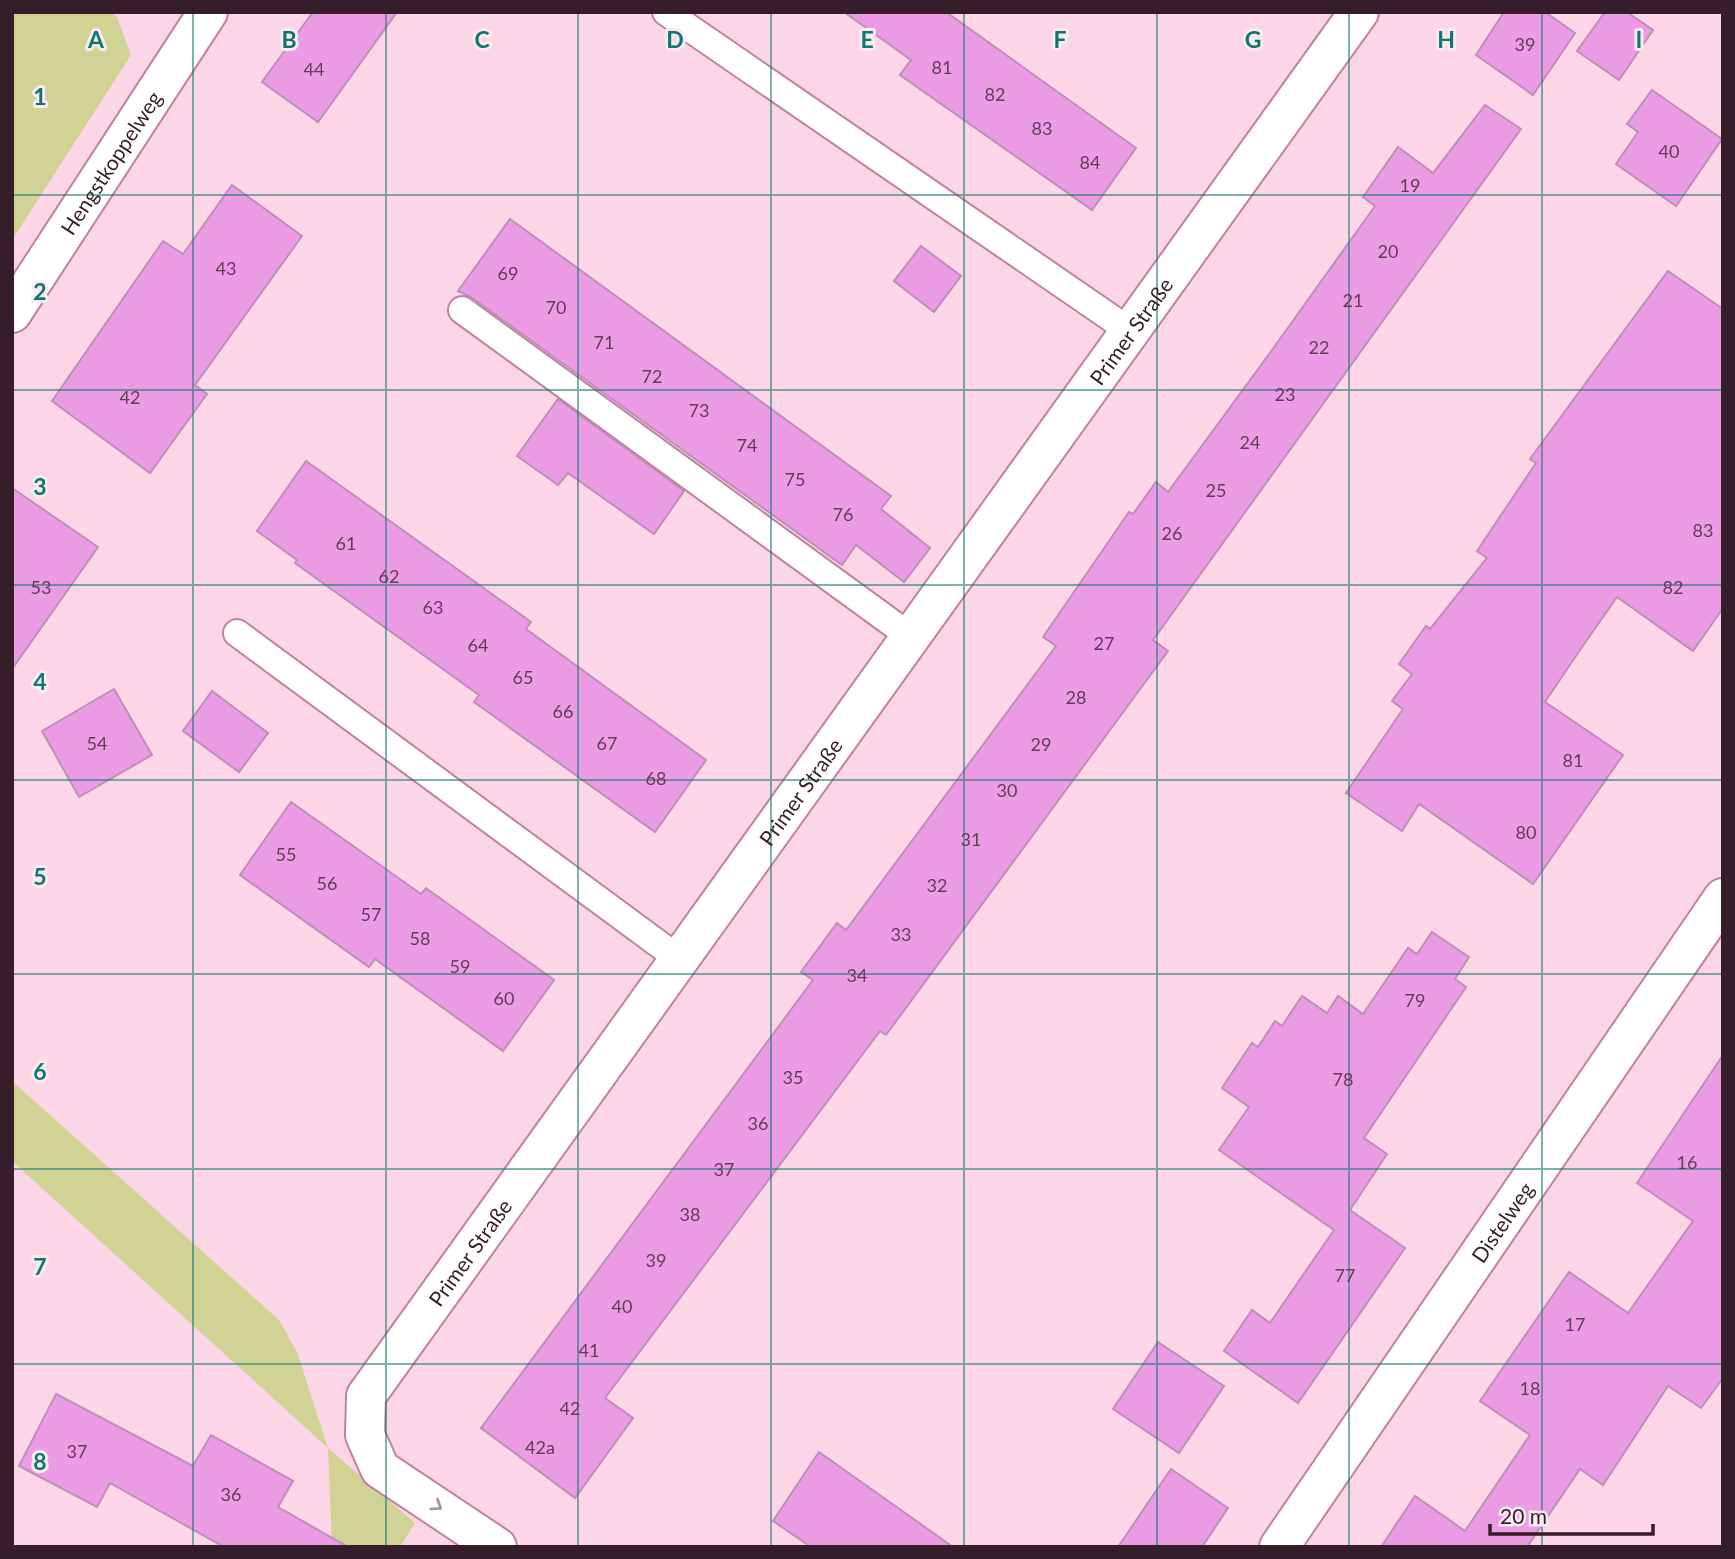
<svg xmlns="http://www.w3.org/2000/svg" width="1735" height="1559" font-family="Lato,sans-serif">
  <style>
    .green { fill: #d1d394 }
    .building { fill: #ec9be5; stroke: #bf8fba; stroke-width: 2 }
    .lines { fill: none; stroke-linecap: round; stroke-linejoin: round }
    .lane-casing { stroke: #bf839f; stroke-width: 30 }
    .street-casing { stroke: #bf839f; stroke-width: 42 }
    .lane { stroke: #fff; stroke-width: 26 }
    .street { stroke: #fff; stroke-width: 38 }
    .oneway { stroke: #a49a9f }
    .grid { fill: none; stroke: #0f766e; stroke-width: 2; stroke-opacity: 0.55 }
    .labels { text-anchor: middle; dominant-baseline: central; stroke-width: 6; stroke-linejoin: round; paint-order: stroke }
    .number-label { font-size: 18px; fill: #633d58 }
    .street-label { font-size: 21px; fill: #351e29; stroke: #f8eaf0 }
    .grid-label { font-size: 23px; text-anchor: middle; font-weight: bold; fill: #0f766e; stroke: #f8eaf0; stroke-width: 6; stroke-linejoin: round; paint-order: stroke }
  </style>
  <rect width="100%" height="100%" fill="#fcd5e6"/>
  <g class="green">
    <polygon points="12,12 111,12 117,17 131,55 12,240"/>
    <polygon points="12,1081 279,1320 297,1352 328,1448 415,1523 400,1547 332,1547 328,1448 12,1161"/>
  </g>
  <g class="building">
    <polygon points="313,12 397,12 318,122 262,82"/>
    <polygon points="844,12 946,12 1136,148 1092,210 900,75 911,60"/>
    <polygon points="1504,12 1545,12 1575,33 1533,95 1476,55"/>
    <polygon points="1605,12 1627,12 1653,30 1619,80 1577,51"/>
    <polygon points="1652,90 1722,139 1676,206 1616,164 1638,132 1627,124"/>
    <polygon points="1485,105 1521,129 1153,640 1168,651 886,1035 880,1031 605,1398 633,1418 575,1498 481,1428 813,980 801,972 837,923 846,930 1056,646 1043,637 1129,512 1133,514 1156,482 1168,492 1272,350 1375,206 1363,197 1398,147 1433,173"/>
    <polygon points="232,185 302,236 195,385 207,394 150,473 52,401 163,241 183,254"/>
    <polygon points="510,219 891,496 881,509 930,548 904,582 856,545 842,565 471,297 458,291"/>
    <polygon points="921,246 961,276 934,312 894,281"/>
    <polygon points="1668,271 1723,309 1723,608 1693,651 1617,597 1580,650 1545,702 1623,755 1533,884 1419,804 1402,831 1346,793 1403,709 1392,701 1412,674 1399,664 1426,626 1430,629 1487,558 1477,551 1536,463 1530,459"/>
    <polygon points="558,399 684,491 654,534 568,473 558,485 517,456"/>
    <polygon points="306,461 531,622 526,629 706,760 655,832 474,702 479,695 295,563 297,560 257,531"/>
    <polygon points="12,488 98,547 12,669"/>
    <polygon points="114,689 152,755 79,797 42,731"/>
    <polygon points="212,691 268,733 239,772 183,731"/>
    <polygon points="291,802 421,894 426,888 554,980 503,1051 375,959 369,967 240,875"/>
    <polygon points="1432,932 1469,957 1455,979 1466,987 1364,1138 1387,1154 1350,1210 1405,1248 1298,1403 1224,1351 1252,1310 1270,1323 1334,1230 1219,1150 1249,1107 1222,1088 1252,1043 1258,1047 1275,1021 1282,1026 1302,996 1327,1013 1338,996 1363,1014 1408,948 1417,954"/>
    <polygon points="1723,1055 1723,1378 1701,1408 1668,1386 1603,1485 1580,1469 1527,1547 1381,1547 1415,1496 1465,1531 1530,1435 1480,1401 1569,1272 1628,1313 1693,1221 1637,1183"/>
    <polygon points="1158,1342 1224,1386 1179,1453 1113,1409"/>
    <polygon points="56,1394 193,1466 211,1435 293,1481 278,1507 348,1547 224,1547 110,1483 97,1507 19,1466"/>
    <polygon points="819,1452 953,1547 811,1547 773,1521"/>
    <polygon points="1171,1469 1228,1508 1202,1547 1118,1547"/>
  </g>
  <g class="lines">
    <g class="lane-casing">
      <g id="lane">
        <polyline points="666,12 1130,331"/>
        <polyline points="462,310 911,637"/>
        <polyline points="237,633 679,959"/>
      </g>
    </g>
    <g class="street-casing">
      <g id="street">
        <path id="s1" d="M12 313 208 12"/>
        <path id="s2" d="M497 1547 380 1469 365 1435 366 1396 1359 12"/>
        <path id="s3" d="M1279 1547 1723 898"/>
      </g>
    </g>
    <use href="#lane" class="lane"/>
    <use href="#street" class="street"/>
  </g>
  <defs><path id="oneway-chevron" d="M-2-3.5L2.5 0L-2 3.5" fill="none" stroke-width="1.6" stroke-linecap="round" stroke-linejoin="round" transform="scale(1.75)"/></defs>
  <use class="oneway" href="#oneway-chevron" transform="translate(437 1506) rotate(34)"/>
  <path class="grid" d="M193 12V1547M386 12V1547M578 12V1547M771 12V1547M964 12V1547M1157 12V1547M1349 12V1547M1542 12V1547M12 195H1723M12 390H1723M12 585H1723M12 780H1723M12 974H1723M12 1169H1723M12 1364H1723"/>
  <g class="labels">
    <g class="number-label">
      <text x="1525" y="44">39</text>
      <text x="942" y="67">81</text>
      <text x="314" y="69">44</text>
      <text x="995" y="94">82</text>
      <text x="1042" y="128">83</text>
      <text x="1669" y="151">40</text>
      <text x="1090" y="162">84</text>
      <text x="1410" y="185">19</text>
      <text x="1388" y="251">20</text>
      <text x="226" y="268">43</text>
      <text x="508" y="273">69</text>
      <text x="1353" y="300">21</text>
      <text x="556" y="307">70</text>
      <text x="604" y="342">71</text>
      <text x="1319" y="347">22</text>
      <text x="652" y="376">72</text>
      <text x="1285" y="394">23</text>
      <text x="130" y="397">42</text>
      <text x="699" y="410">73</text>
      <text x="1250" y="442">24</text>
      <text x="747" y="445">74</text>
      <text x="795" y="479">75</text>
      <text x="1216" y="490">25</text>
      <text x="843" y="514">76</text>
      <text x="1703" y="530">83</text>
      <text x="1172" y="533">26</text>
      <text x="346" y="543">61</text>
      <text x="389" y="576">62</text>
      <text x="41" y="587">53</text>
      <text x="1673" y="587">82</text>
      <text x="433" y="607">63</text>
      <text x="1104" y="643">27</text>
      <text x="478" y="645">64</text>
      <text x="523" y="677">65</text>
      <text x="1076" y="697">28</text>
      <text x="563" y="711">66</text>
      <text x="97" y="743">54</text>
      <text x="607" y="743">67</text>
      <text x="1041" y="744">29</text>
      <text x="1573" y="760">81</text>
      <text x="656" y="778">68</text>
      <text x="1007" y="790">30</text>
      <text x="1526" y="832">80</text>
      <text x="971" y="839">31</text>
      <text x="286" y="854">55</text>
      <text x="327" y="883">56</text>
      <text x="937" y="885">32</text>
      <text x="371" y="914">57</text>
      <text x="901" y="934">33</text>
      <text x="420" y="938">58</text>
      <text x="460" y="966">59</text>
      <text x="857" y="975">34</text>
      <text x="504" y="998">60</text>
      <text x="1415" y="1000">79</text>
      <text x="793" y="1077">35</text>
      <text x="1343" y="1079">78</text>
      <text x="758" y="1123">36</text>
      <text x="1687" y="1162">16</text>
      <text x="724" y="1169">37</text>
      <text x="690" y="1214">38</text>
      <text x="656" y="1260">39</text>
      <text x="1345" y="1275">77</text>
      <text x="622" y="1306">40</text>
      <text x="1575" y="1324">17</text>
      <text x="589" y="1350">41</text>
      <text x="1530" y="1388">18</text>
      <text x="570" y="1408">42</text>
      <text x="540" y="1447">42a</text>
      <text x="77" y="1451">37</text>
      <text x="231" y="1494">36</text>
    </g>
    <g class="street-label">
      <text stroke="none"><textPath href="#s1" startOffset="180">Hengstkoppelweg</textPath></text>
      <text stroke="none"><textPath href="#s2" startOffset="1528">Primer Straße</textPath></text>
      <text stroke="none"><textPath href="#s2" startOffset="961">Primer Straße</textPath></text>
      <text stroke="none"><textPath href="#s3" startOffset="394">Distelweg</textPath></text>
      <text stroke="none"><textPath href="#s2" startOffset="394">Primer Straße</textPath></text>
    </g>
  </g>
  <g class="grid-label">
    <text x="96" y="48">A</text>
    <text x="289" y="48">B</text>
    <text x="482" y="48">C</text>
    <text x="675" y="48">D</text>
    <text x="867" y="48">E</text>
    <text x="1060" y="48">F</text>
    <text x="1253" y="48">G</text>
    <text x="1446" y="48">H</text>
    <text x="1639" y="48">I</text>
    <text x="40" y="105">1</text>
    <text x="40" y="300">2</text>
    <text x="40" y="495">3</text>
    <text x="40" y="690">4</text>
    <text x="40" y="885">5</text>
    <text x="40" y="1080">6</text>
    <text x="40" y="1275">7</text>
    <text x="40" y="1470">8</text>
  </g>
  <rect width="1735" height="1559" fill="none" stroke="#351e29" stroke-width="28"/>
  <path d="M1490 1524v10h163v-10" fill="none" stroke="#351e29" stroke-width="3.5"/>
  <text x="1500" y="1524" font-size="21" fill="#351e29" stroke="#f8eaf0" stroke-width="5" paint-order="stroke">20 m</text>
</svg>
